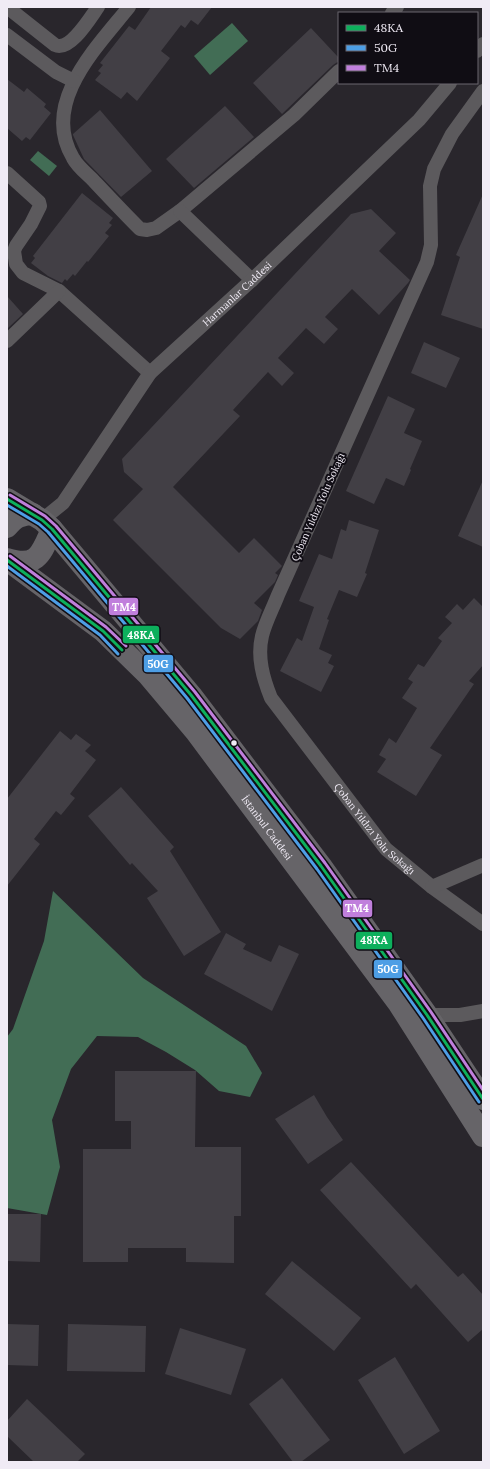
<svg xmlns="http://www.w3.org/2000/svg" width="490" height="1469" font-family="Lora,serif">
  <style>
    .water { fill: #426d55 }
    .building { fill: #423f45 }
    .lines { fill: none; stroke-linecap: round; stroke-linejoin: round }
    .street { stroke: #5c5a5d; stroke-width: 14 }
    .primary { stroke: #666468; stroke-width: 22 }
    .bus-1-casing { stroke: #100d14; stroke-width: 6 }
    .bus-2-casing { stroke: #100d14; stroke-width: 6 }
    .bus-3-casing { stroke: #100d14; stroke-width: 6 }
    .bus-1 { stroke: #0daf5c; stroke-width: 3 }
    .bus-2 { stroke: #4d9ee5; stroke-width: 3 }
    .bus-3 { stroke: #c07fdc; stroke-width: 3 }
    .bus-dot { fill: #f0ebf5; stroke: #100d14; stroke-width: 1.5 }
    .labels { text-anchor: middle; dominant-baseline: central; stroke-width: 4; stroke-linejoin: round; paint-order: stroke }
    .street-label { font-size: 10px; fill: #f0ebf5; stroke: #100d14 }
    .line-badge { stroke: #100d14; stroke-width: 1.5 }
    .badge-label { font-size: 11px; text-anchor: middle; font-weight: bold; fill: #fff }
  </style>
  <rect width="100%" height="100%" fill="#29262c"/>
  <g class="water">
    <polygon points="232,23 248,41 210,75 194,56"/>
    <polygon points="38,151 57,166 49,176 30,160"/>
    <polygon points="53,891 143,978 246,1046 262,1073 250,1097 219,1091 195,1070 166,1052 138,1037 97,1036 71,1069 52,1120 60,1167 47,1215 7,1208 7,1037 13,1029 44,941"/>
  </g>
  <g class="building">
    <polygon points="151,7 212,7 198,25 191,20 185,28 181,25 161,51 170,58 137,101 127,92 121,99 95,80 101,73 98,71 103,65 100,63 129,26 135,30"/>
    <polygon points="311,28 339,58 339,61 333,65 282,114 253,83"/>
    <polygon points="7,79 24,92 27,88 46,104 44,107 51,113 30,140 26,137 22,141 7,128"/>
    <polygon points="225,106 254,137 194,188 166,159"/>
    <polygon points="100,110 152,171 121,197 84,159 73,135 73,134"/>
    <polygon points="82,193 113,218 109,223 112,225 105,233 109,236 88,262 87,261 75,276 73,274 67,281 65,279 62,283 48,276 31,263 35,258 33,256"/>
    <polygon points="483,194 483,329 441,315 460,257 456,255"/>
    <polygon points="371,209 396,233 379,251 410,280 408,283 379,315 352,289 325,317 338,329 324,344 306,328 278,358 294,373 282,386 268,372 233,410 240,416 173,487 239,553 254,538 282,566 275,573 278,575 275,582 254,603 262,610 258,621 240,639 221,628 113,520 143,489 124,472 122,459 351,214"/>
    <polygon points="7,296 23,314 7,329"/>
    <polygon points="424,342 460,358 446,388 411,373"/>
    <polygon points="388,396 415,409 404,433 422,441 410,469 411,470 404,486 386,478 374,504 346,491"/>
    <polygon points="483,480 483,547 458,536"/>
    <polygon points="349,520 379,530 365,573 367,574 357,597 339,590 327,619 329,620 319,649 332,655 328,663 334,666 321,692 280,671 297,638 302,641 314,607 299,601 319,554 332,559 341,529 346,531"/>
    <polygon points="474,598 483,607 483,665 469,681 474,684 430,748 442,755 416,796 377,772 386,759 379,755 389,738 396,743 417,708 402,698 413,682 408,679 418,664 424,667 442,641 438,638 452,623 445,617 457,604 463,610"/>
    <polygon points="60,731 71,740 76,734 91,745 85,751 96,760 70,794 75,798 61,815 56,811 34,839 40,844 7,886 7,799"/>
    <polygon points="121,787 174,847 170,851 221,932 184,956 147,898 158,891 132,863 130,865 88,816"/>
    <polygon points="226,933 246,944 243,949 271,962 279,945 299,954 272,1011 204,974"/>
    <polygon points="115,1071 196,1071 195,1147 241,1147 241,1216 234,1216 234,1263 186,1262 186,1248 128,1248 128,1262 83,1262 83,1149 131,1149 131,1121 115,1121"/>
    <polygon points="314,1095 327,1117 343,1140 308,1164 275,1119"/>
    <polygon points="351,1162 458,1277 463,1273 483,1295 483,1329 468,1342 416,1284 411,1289 320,1190"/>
    <polygon points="7,1214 41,1214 40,1262 7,1261"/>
    <polygon points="292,1261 361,1318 334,1351 265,1294"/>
    <polygon points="7,1324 39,1325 38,1366 7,1365"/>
    <polygon points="68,1324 146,1326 145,1372 67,1371"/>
    <polygon points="180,1328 246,1349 231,1395 165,1374"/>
    <polygon points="395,1357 440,1431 404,1454 358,1380"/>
    <polygon points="282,1378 330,1440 301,1462 293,1462 249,1404"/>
    <polygon points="27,1399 85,1454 77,1462 34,1462 7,1436 7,1421"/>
  </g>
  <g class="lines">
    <g class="street">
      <path d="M7 7 55 45C70 52 90 18 98 7"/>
      <path d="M129 7C97 47 40 103 73 158 77 166 87 174 93 180 109 197 124 213 140 229L147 230 156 228 180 211 294 115 339 71"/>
      <polyline points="392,13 397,7"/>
      <polyline points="7,35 56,72 74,81"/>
      <polyline points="477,51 483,44"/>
      <path id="s1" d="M483 91 452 134 434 169 430 186 431 245 427 262 278 595C273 608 265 623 262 636 257 657 263 678 271 698L386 849 432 887 483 924"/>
      <polyline points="7,173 39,202 40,206 31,224 16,246 14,251 16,264 23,273 59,291 150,373"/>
      <polyline points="180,211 252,280"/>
      <polyline points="7,341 59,291"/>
      <path id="s2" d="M42 520 63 503 150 373 252 280 419 120 450 83"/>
      <polyline points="432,887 483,865"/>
      <polyline points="427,1015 460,1015 483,1011"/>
    </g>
    <g class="primary">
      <polyline points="7,499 42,520 52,529 191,695 321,866 427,1015 483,1099"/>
      <path d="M7 527C15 517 20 515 33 514"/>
      <path d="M7 559C38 568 41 554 52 529"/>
      <path id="s3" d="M7 560 103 631 148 675 196 732 399 1004 483 1136"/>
    </g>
    <g class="bus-1-casing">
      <g id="bus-1">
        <polyline points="7,499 42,520 52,529 191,695 321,866 427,1015 483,1099"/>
        <polyline points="7,560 103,631 122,650"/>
      </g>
    </g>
    <g class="bus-2-casing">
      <g id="bus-2">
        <polyline points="7,505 39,524 48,532 187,698 317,869 423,1018 479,1102"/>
        <polyline points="7,566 100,635 118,654"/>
      </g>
    </g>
    <g class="bus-3-casing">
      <g id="bus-3">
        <polyline points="10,495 45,516 56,526 195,692 325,863 431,1012 483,1090"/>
        <polyline points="10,556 106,627 126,646"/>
      </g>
    </g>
    <use href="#bus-1" class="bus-1"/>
    <use href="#bus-2" class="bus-2"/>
    <use href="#bus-3" class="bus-3"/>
  </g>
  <circle class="bus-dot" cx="234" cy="743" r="3.5"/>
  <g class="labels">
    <g class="street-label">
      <text stroke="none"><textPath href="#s2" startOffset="301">Harmanlar Caddesi</textPath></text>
      <text transform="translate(318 507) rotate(-66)">Çoban Yıldızı Yolu Sokağı</text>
      <text stroke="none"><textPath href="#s3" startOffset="376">İstanbul Caddesi</textPath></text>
      <text stroke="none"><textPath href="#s1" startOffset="826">Çoban Yıldızı Yolu Sokağı</textPath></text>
    </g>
  </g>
  <g class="line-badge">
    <rect x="108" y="597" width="31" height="19" rx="4" fill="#c07fdc"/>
    <rect x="122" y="625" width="38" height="19" rx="4" fill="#0daf5c"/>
    <rect x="143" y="654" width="31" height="19" rx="4" fill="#4d9ee5"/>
    <rect x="342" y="899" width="31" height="19" rx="4" fill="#c07fdc"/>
    <rect x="355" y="931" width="38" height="19" rx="4" fill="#0daf5c"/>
    <rect x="373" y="959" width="30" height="20" rx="4" fill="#4d9ee5"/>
  </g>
  <g class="badge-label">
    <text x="124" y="611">TM4</text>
    <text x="141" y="639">48KA</text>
    <text x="158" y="668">50G</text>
    <text x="357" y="912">TM4</text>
    <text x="374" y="944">48KA</text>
    <text x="388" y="973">50G</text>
  </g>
  <rect width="490" height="1469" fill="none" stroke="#f0ebf5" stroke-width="16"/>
  <rect x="338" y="12" width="140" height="72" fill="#100d14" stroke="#6a666e"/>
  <rect x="346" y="25" width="20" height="6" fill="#0daf5c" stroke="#6a666e"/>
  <text x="374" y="32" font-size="12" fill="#f0ebf5">48KA</text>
  <rect x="346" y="45" width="20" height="6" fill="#4d9ee5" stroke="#6a666e"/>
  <text x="374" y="52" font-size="12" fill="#f0ebf5">50G</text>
  <rect x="346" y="65" width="20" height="6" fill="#c07fdc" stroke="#6a666e"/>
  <text x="374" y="72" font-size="12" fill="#f0ebf5">TM4</text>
</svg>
